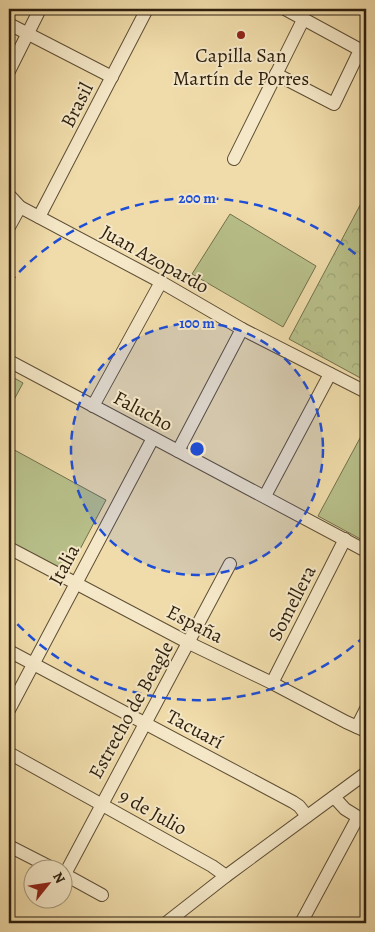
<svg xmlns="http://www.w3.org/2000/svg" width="375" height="932" font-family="Alegreya,serif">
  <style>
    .forest { fill: url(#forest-crowns); stroke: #72704c }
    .pitch { fill: #b8c08a; stroke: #72704c }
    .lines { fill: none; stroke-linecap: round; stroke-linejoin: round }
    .minor-casing { stroke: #5e4e35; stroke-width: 14 }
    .minor { stroke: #f5e8c8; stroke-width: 12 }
    .ring { fill: none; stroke: #1d4ed8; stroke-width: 2.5; stroke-dasharray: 9 6 }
    .poi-dot { fill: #8f2418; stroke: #f5e8c8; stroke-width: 2 }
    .labels { text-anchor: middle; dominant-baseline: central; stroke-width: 4; stroke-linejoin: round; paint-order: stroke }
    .poi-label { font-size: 20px; fill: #2d1f0e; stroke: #f5e8c8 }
    .street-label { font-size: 20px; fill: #2d1f0e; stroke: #f5e8c8 }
    .centre { fill: #1d4ed8; stroke: #f5e8c8; stroke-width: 2.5 }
    .ring-label { font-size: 15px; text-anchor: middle; font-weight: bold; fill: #1d4ed8; stroke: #f5e8c8; stroke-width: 4; stroke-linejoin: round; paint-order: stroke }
  </style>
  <defs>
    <pattern id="forest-crowns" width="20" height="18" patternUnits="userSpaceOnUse" patternTransform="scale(1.25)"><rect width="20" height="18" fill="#b8c08a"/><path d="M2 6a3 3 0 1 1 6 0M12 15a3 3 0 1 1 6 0" fill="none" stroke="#9ea576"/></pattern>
  </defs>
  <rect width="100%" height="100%" fill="#f0dcaa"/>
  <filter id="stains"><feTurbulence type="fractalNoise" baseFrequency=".004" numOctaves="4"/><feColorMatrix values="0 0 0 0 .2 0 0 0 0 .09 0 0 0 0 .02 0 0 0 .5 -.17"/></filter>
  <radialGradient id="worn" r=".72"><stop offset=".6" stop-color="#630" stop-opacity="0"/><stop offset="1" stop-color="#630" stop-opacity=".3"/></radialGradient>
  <polygon class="forest" points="366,194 366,381 289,339"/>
  <g class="pitch">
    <polygon points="230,214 316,266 283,327 192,274"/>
    <polygon points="9,375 23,383 9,409"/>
    <polygon points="366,427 366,542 318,516"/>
    <polygon points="9,447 106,500 68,572 9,541"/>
  </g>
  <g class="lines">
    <g class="minor-casing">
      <g id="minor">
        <polyline points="285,9 366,53"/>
        <polyline points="9,24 112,77"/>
        <polyline points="9,71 40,9"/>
        <polyline points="276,74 334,104 360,50"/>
        <polyline points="234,159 303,20"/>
        <polyline points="9,195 20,207 161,282 242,329 366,392"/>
        <polyline points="39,217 147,9"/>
        <polyline points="9,227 20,207"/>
        <polyline points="9,361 366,551"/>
        <polyline points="93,406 161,282"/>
        <polyline points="178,451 242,329"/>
        <polyline points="265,496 330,374"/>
        <polyline points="9,548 189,643 272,683 346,722 366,731"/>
        <polyline points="9,651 293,802 299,806 307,816"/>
        <polyline points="272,683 345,539"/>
        <polyline points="9,710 153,438"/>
        <polyline points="357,727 366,709"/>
        <polyline points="9,753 212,866 226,876"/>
        <polyline points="334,797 345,809 366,822"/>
        <polyline points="9,846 56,870"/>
        <polyline points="62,873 102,895"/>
        <polyline points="65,874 230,564"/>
        <polyline points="166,923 226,876 366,773"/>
        <polyline points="301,923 358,817"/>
      </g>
    </g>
    <use href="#minor" class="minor"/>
  </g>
  <circle cx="197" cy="449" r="126" fill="#1d4ed8" fill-opacity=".12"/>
  <g class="ring">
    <circle cx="197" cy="449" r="126"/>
    <path d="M365 636A251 251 0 0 1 9 615M9 283A251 251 0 0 1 365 262"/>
  </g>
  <circle class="poi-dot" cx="241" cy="35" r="5"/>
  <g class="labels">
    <g class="poi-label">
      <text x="241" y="55">Capilla San<tspan x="241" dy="23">Martín de Porres</tspan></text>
    </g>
    <g class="street-label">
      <text transform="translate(77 105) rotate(-63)">Brasil</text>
      <text transform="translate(155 259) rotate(29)">Juan Azopardo</text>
      <text transform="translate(143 411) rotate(28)">Falucho</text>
      <text transform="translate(64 565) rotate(-62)">Italia</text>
      <text transform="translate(292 603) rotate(-63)">Somellera</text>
      <text transform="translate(195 624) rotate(27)">España</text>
      <text transform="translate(131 710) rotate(-61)">Estrecho de Beagle</text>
      <text transform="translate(195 729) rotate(28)">Tacuarí</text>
      <text transform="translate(153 812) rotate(29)">9 de Julio</text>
    </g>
  </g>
  <circle cx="197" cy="449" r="8" class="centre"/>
  <g class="ring-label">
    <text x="197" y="203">200 m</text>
    <text x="197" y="328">100 m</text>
  </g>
  <rect width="375" height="932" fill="none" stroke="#f0dcaa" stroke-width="30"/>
  <rect x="10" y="10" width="355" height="912" fill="none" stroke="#2d1f0e" stroke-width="2.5"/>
  <rect x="15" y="15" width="345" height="902" fill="none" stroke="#2d1f0e"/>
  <g transform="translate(48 884) rotate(60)"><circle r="24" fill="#f5e8c8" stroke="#a5987e"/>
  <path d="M0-4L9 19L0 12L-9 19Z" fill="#8f2418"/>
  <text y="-8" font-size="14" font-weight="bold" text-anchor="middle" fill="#2d1f0e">N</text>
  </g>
  <rect width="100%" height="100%" filter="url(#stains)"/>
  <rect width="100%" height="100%" fill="url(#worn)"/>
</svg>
